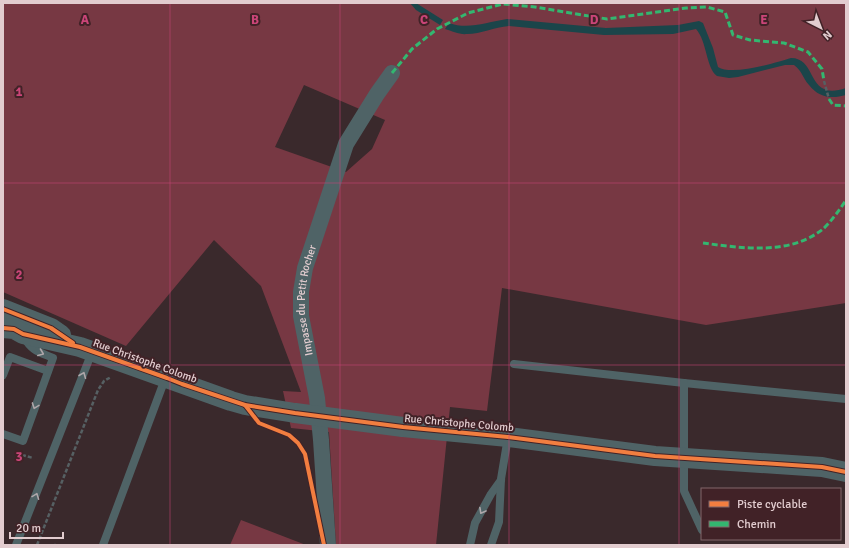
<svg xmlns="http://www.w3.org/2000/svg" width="849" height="548" font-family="Signika,sans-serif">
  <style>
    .green { fill: #773843; fill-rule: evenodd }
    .water { fill: #1b454a }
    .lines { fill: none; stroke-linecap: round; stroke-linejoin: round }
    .path { stroke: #566063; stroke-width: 2.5; stroke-dasharray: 4 2; stroke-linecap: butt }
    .service { stroke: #4f6366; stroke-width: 8 }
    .minor { stroke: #4f6366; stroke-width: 16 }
    .tertiary { stroke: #4f6366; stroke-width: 20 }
    .tram { stroke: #505f61; stroke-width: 1 }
    .tertiary-bridge { stroke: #4f6366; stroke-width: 20 }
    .quiet { stroke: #33b770; stroke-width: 3; stroke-dasharray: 6 3; stroke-linecap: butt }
    .cycleway-casing { stroke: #412227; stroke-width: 6 }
    .cycleway { stroke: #f27e40; stroke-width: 4 }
    .oneway { stroke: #afa7aa }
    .grid { fill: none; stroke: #ca4578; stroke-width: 1; stroke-opacity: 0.55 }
    .labels { text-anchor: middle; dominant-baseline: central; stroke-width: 4; stroke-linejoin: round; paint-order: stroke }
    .street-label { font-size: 11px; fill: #e2cccf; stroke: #412227 }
    .grid-label { font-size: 13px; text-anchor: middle; font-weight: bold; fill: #ca4578; stroke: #412227; stroke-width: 4; stroke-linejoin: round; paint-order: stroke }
  </style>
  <rect width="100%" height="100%" fill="#3a292c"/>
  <g class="green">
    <path d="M3 3H846V303L706 325 502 288 487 411 450 407 436 545H336L329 432 291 428 283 391 301 392 261 286 214 240 126 346 3 292ZM304 85 385 120 372 149 346 172 275 147Z"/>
    <polygon points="241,520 306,545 230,545"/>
  </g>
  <g class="water">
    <polygon points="410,3 416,3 443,20 440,25 416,10"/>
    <path d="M507 19 606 28 678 25 699 21 703 23 713 48 718 67C732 76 775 63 791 58 818 58 806 102 846 88V95C832 99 819 98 809 85 802 77 803 72 794 65H785L738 77 729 78 717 76C706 68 707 41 696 29L673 34 604 35 509 26C494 27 481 34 467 34 460 35 452 31 445 29L449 23C468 30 487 22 507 19Z"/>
  </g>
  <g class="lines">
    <g class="path">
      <polyline points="824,81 829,99"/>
      <polyline points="22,455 33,458"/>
      <polyline points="37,545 98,390 104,381 111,377"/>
    </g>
    <g class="service">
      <polyline points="514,364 684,383 846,399"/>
      <polyline points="3,375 10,357 48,371"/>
      <polyline points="684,383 684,491 702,530"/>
      <path d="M3 434 23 441 53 358C42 353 31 351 25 338"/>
      <polyline points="16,545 92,352"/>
      <polyline points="103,545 162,387 167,378"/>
      <polyline points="470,545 475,523 491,494 501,480"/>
      <polyline points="491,545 499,522 501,479 508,437"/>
    </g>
    <path class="minor" id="s1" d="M328 545 321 440 317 398 301 316V292L305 268 346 144 377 94 392 73"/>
    <g class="tertiary">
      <polyline points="3,309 51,328 61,335"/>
      <polyline points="3,328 14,329 23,334 80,347 231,401 245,405 295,413"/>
      <polyline points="403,427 508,437 655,456 822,467 846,472"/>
    </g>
    <polyline class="tram" points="55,545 55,544"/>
    <polyline class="tertiary-bridge" points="295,413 403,427"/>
    <g class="quiet">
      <polyline points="392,73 412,49 437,29 468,13 503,4 535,7 607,19 686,8 707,7 725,12 733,35 750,40 784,43 808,52 822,69 824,81"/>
      <polyline points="829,99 833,105 846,106"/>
      <path d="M703 243C742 248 789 256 823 229 830 223 841 208 846 200"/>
    </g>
    <g class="cycleway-casing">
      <g id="cycleway">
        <polyline points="3,309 51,328 73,343"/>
        <polyline points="3,328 14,329 23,334 80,347 167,378 182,384 245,405 295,413 403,427 508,437 655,456 822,467 846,472"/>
        <polyline points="245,405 259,423 289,435 298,443 305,454 324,545"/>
      </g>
    </g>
    <use href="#cycleway" class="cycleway"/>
  </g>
  <defs><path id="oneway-chevron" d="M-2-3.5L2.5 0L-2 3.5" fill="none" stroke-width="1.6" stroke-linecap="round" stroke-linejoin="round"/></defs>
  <g class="oneway">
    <use href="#oneway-chevron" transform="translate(41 353) rotate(22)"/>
    <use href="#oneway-chevron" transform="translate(83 375) rotate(-68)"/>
    <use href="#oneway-chevron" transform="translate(35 406) rotate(110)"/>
    <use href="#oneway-chevron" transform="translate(36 496) rotate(-69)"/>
    <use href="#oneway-chevron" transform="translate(482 511) rotate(119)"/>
  </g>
  <path class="grid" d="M170 3V545M340 3V545M509 3V545M679 3V545M3 183H846M3 365H846"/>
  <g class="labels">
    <g class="street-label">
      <text stroke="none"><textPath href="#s1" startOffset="247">Impasse du Petit Rocher</textPath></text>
      <text transform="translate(145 361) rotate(20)">Rue Christophe Colomb</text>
      <text transform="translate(459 423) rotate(5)">Rue Christophe Colomb</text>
    </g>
  </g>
  <g class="grid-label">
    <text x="85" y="24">A</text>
    <text x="255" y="24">B</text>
    <text x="424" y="24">C</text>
    <text x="594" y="24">D</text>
    <text x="764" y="24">E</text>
    <text x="19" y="96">1</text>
    <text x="19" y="279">2</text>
    <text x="19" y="461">3</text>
  </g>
  <rect width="849" height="548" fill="none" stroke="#e2cccf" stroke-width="8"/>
  <rect x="701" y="488" width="140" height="52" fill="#412227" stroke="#81666a"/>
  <rect x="709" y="501" width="20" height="6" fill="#f27e40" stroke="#81666a"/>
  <text x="737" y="508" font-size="12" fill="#e2cccf">Piste cyclable</text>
  <rect x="709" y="521" width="20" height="6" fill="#33b770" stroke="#81666a"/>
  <text x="737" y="528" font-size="12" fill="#e2cccf">Chemin</text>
  <g transform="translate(821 28) rotate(138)" stroke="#412227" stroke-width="3" paint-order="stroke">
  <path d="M0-3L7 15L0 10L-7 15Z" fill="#e2cccf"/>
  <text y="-6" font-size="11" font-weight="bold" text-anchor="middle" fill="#e2cccf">N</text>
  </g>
  <path d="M10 532v6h53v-6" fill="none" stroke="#e2cccf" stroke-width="2"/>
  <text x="16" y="532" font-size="12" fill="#e2cccf" stroke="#412227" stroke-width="3" paint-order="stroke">20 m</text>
</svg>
